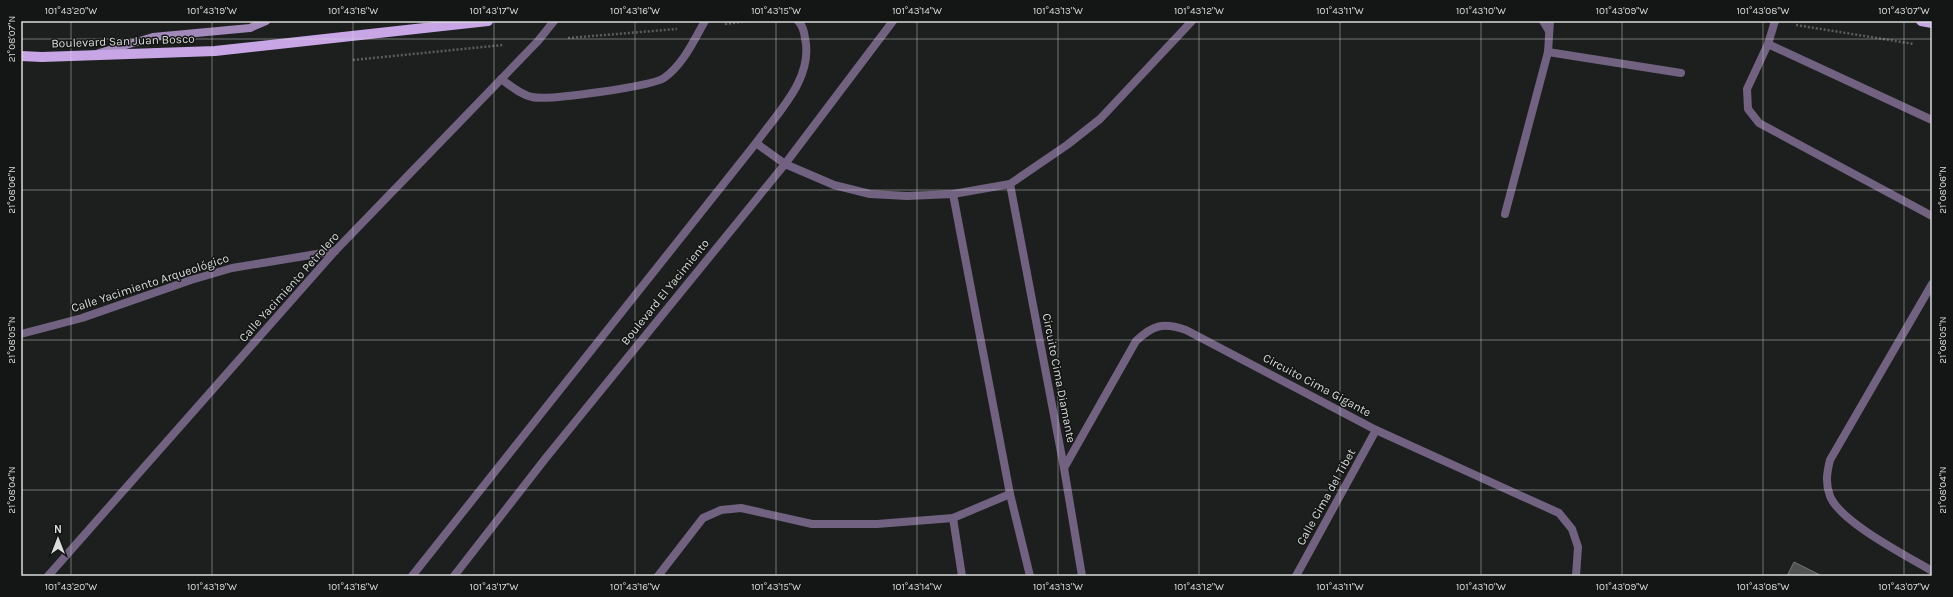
<svg xmlns="http://www.w3.org/2000/svg" width="1953" height="597" font-family="Karla,sans-serif">
  <style>
    .building { fill: #4e514f; stroke: #737774 }
    .lines { fill: none; stroke-linecap: round; stroke-linejoin: round }
    .path { stroke: #5c5e5d; stroke-width: 2.5; stroke-dasharray: 2 2; stroke-linecap: butt }
    .service { stroke: #726281; stroke-width: 8 }
    .minor { stroke: #726281; stroke-width: 8 }
    .tertiary { stroke: #726281; stroke-width: 8 }
    .secondary { stroke: #a289b9; stroke-width: 8 }
    .primary { stroke: #c8a6e6; stroke-width: 10 }
    .ticks { fill: none; stroke: #dadcdb; stroke-width: 1; stroke-opacity: 0.45 }
    .labels { text-anchor: middle; dominant-baseline: central; stroke-width: 3; stroke-linejoin: round; paint-order: stroke }
    .street-label { font-size: 12px; fill: #dadcdb; stroke: #131614 }
    .neatline { fill: none; stroke: #dadcdb; stroke-width: 1.5 }
    .ticks-label { font-size: 10px; text-anchor: middle; fill: #dadcdb }
  </style>
  <rect width="100%" height="100%" fill="#1c1f1d"/>
  <polygon class="building" points="1794,562 1822,576 1787,576"/>
  <g class="lines">
    <g class="path">
      <polyline points="725,24 750,21"/>
      <polyline points="1796,25 1914,44"/>
      <polyline points="568,38 677,29"/>
      <polyline points="353,60 503,45"/>
    </g>
    <g class="service">
      <polyline points="1543,21 1549,31"/>
      <polyline points="1775,21 1768,44 1747,89 1748,109 1759,123 1932,216"/>
      <polyline points="1768,44 1932,120"/>
      <polyline points="1548,52 1681,73"/>
      <path d="M501 79C511 86 521 95 532 97 549 101 652 86 664 78 683 65 694 40 705 21"/>
      <polyline points="1505,214 1548,52 1550,21"/>
      <path d="M1932 284 1830 460C1827 472 1825 483 1830 496 1840 522 1907 556 1932 571"/>
    </g>
    <g class="minor">
      <polyline points="756,143 785,164 834,185 870,194 907,196 953,194 1010,184 1067,145 1100,119 1192,21"/>
      <polyline points="1010,184 1064,468 1082,576"/>
      <polyline points="953,194 1010,494 1030,576"/>
      <polyline points="21,334 82,318 191,280 232,268 335,251"/>
      <path d="M1064 468 1136 341C1153 325 1163 322 1186 330L1376 430 1559 513 1572 529 1578 547 1576 576"/>
      <polyline points="953,518 962,576"/>
      <polyline points="48,576 335,251 538,41 554,21"/>
      <polyline points="658,576 703,518 721,510 741,508 812,524 877,524 953,518 1010,494"/>
      <polyline points="1296,576 1376,430"/>
    </g>
    <g class="tertiary">
      <path d="M412 576 756 143C778 112 814 78 805 38 804 31 803 26 798 21"/>
      <polyline points="454,576 545,459 785,164 893,21"/>
    </g>
    <polyline class="secondary" points="99,53 153,37 250,28 266,21"/>
    <g class="primary">
      <polyline points="1921,21 1932,23"/>
      <polyline points="21,56 42,57 215,51 488,21"/>
    </g>
  </g>
  <path class="ticks" d="M71 21V576M212 21V576M353 21V576M494 21V576M635 21V576M776 21V576M917 21V576M1058 21V576M1199 21V576M1340 21V576M1481 21V576M1622 21V576M1763 21V576M1904 21V576M21 39H1932M21 190H1932M21 340H1932M21 490H1932"/>
  <g class="labels">
    <g class="street-label">
      <text transform="translate(123 41) rotate(-2)">Boulevard San Juan Bosco</text>
      <text transform="translate(150 283) rotate(-18)">Calle Yacimiento Arqueológico</text>
      <text transform="translate(289 287) rotate(-48)">Calle Yacimiento Petrolero</text>
      <text transform="translate(665 292) rotate(-51)">Boulevard El Yacimiento</text>
      <text transform="translate(1059 378) rotate(79)">Circuito Cima Diamante</text>
      <text transform="translate(1317 385) rotate(28)">Circuito Cima Gigante</text>
      <text transform="translate(1326 497) rotate(-61)">Calle Cima del Tibet</text>
    </g>
  </g>
  <rect width="1953" height="597" fill="none" stroke="#131614" stroke-width="44"/>
  <g transform="translate(58 539)" stroke="#131614" stroke-width="3" paint-order="stroke">
  <path d="M0-3L7 15L0 10L-7 15Z" fill="#dadcdb"/>
  <text y="-6" font-size="11" font-weight="bold" text-anchor="middle" fill="#dadcdb">N</text>
  </g>
  <rect x="22" y="22" width="1909" height="553" class="neatline"/>
  <g class="ticks-label">
    <text x="71" y="14">101°43'20"W</text>
    <text x="212" y="14">101°43'19"W</text>
    <text x="353" y="14">101°43'18"W</text>
    <text x="494" y="14">101°43'17"W</text>
    <text x="635" y="14">101°43'16"W</text>
    <text x="776" y="14">101°43'15"W</text>
    <text x="917" y="14">101°43'14"W</text>
    <text x="1058" y="14">101°43'13"W</text>
    <text x="1199" y="14">101°43'12"W</text>
    <text x="1340" y="14">101°43'11"W</text>
    <text x="1481" y="14">101°43'10"W</text>
    <text x="1622" y="14">101°43'09"W</text>
    <text x="1763" y="14">101°43'08"W</text>
    <text x="1904" y="14">101°43'07"W</text>
    <text transform="translate(11 39) rotate(-90)" y="4">21°08'07"N</text>
    <text transform="translate(11 190) rotate(-90)" y="4">21°08'06"N</text>
    <text transform="translate(1942 190) rotate(-90)" y="4">21°08'06"N</text>
    <text transform="translate(11 340) rotate(-90)" y="4">21°08'05"N</text>
    <text transform="translate(1942 340) rotate(-90)" y="4">21°08'05"N</text>
    <text transform="translate(11 490) rotate(-90)" y="4">21°08'04"N</text>
    <text transform="translate(1942 490) rotate(-90)" y="4">21°08'04"N</text>
    <text x="71" y="590">101°43'20"W</text>
    <text x="212" y="590">101°43'19"W</text>
    <text x="353" y="590">101°43'18"W</text>
    <text x="494" y="590">101°43'17"W</text>
    <text x="635" y="590">101°43'16"W</text>
    <text x="776" y="590">101°43'15"W</text>
    <text x="917" y="590">101°43'14"W</text>
    <text x="1058" y="590">101°43'13"W</text>
    <text x="1199" y="590">101°43'12"W</text>
    <text x="1340" y="590">101°43'11"W</text>
    <text x="1481" y="590">101°43'10"W</text>
    <text x="1622" y="590">101°43'09"W</text>
    <text x="1763" y="590">101°43'08"W</text>
    <text x="1904" y="590">101°43'07"W</text>
  </g>
</svg>
